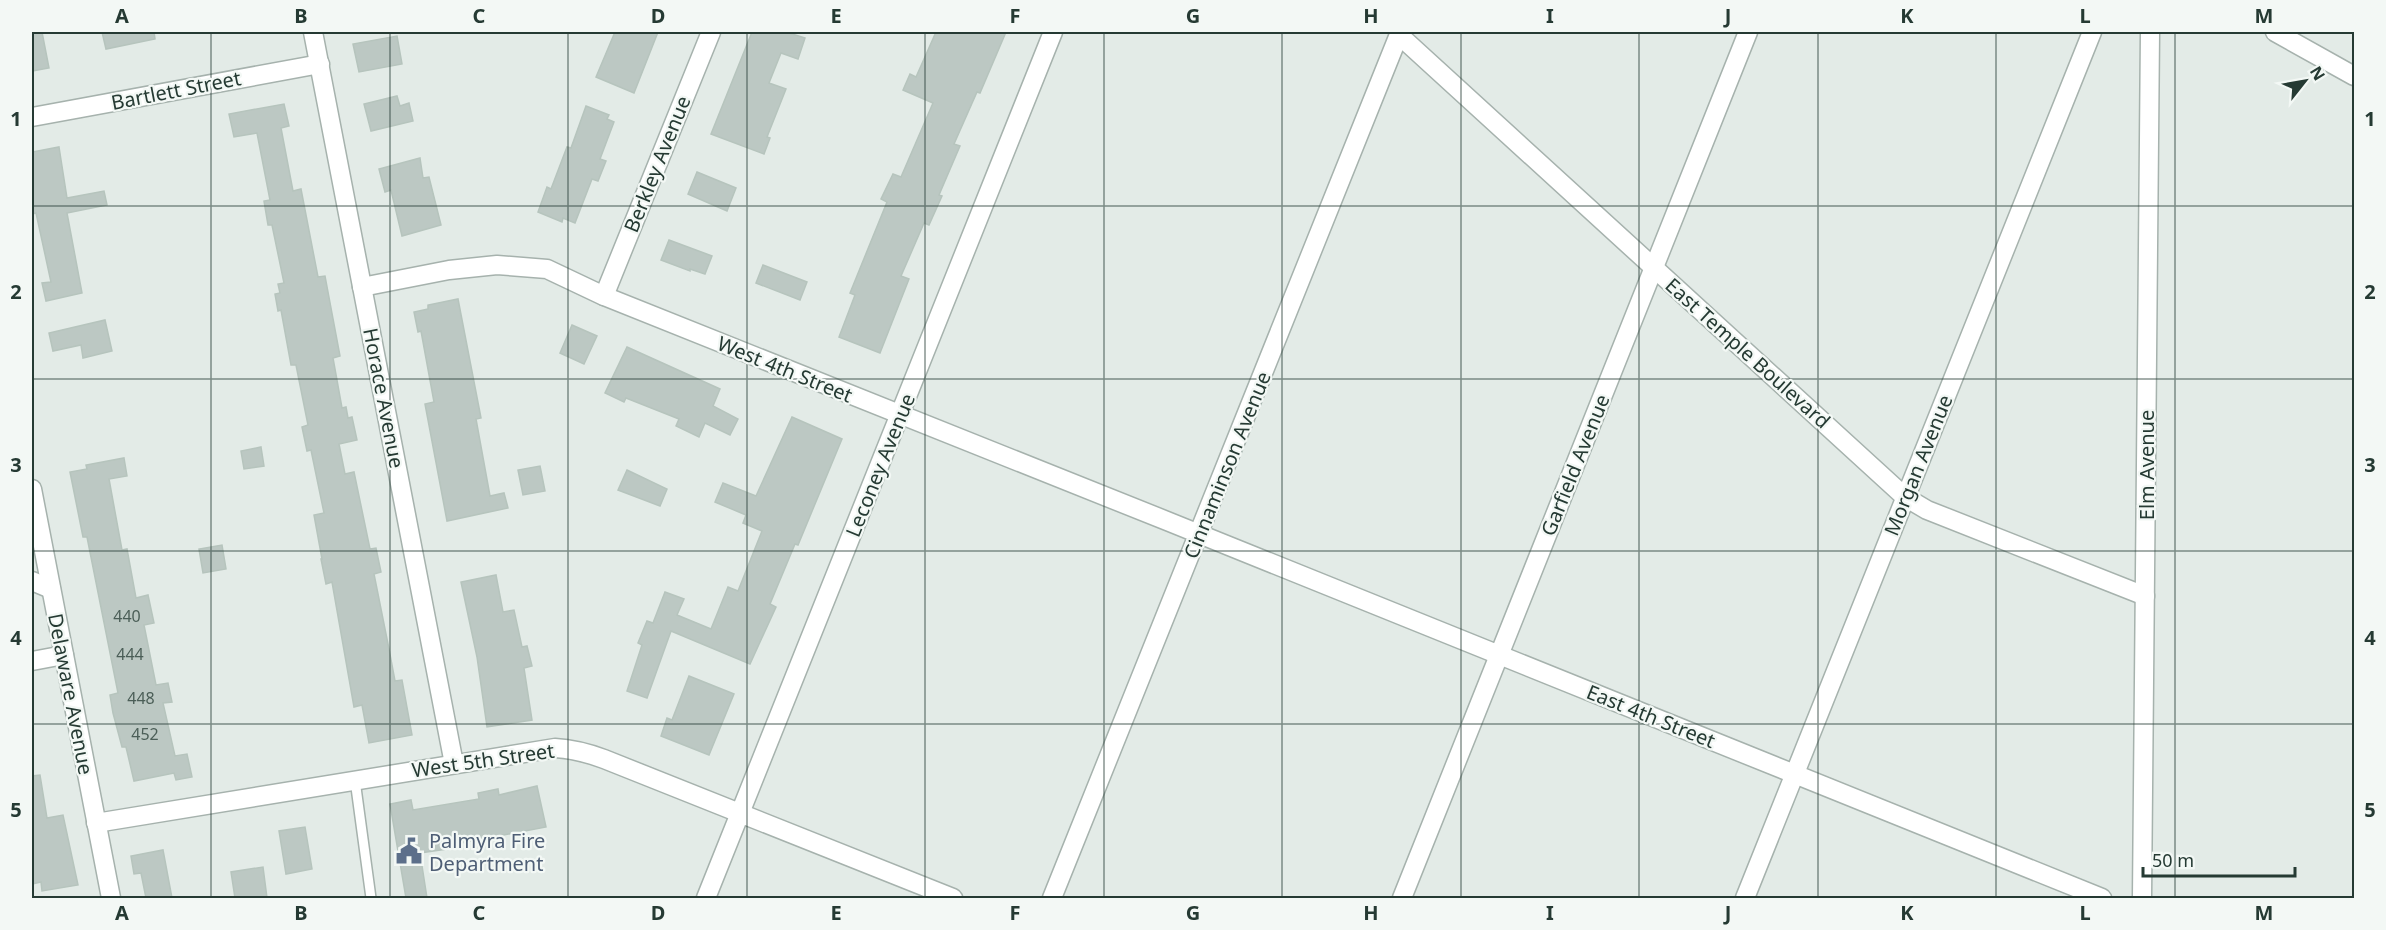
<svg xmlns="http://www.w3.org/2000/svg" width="2386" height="930" font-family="'Noto Sans',sans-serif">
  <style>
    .building { fill: #bcc8c3; stroke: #b6c4bd; stroke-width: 1.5 }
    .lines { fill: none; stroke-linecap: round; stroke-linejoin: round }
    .service-casing { stroke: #a6b2ad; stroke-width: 12 }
    .minor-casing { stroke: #a6b2ad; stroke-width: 21 }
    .tertiary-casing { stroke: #a6b2ad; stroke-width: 21 }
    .service { stroke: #fff; stroke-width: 9 }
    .minor { stroke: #fff; stroke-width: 18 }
    .tertiary { stroke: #fff; stroke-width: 18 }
    .grid { fill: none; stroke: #253a33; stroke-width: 1.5; stroke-opacity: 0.55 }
    .labels { text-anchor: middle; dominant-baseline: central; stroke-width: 4.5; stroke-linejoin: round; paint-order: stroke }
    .number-label { font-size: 16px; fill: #4b5e57 }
    .street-label { font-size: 20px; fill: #253a33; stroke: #f3f8f5 }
    .service-label { font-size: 20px; fill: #4e5e75; stroke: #f3f8f5; text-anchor: start }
    .neatline { fill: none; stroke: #253a33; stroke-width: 2 }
    .grid-label { font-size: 20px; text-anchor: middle; font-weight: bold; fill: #253a33 }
  </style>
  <rect width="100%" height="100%" fill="#e3ebe7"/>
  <g class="building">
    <polygon points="32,32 42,32 49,68 32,71"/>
    <polygon points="102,32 154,32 155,39 106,49"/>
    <polygon points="615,32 658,32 634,93 596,77"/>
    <polygon points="752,32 786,32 805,38 798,59 781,53 769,83 786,89 767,137 770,138 764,154 711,134"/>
    <polygon points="936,32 1006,32 980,93 977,92 954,144 960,146 939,195 942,196 929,225 924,223 901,276 909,279 880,353 839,337 855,295 850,293 887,202 881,199 893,174 901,177 933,103 903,90 910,74 916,77"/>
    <polygon points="397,36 402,64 359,72 353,44"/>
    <polygon points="397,96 400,106 409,103 413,121 371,131 364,104"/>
    <polygon points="284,104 289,126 281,128 293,191 301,189 318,277 325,276 340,356 333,358 342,408 346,407 348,418 352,417 357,440 339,444 345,474 354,472 370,549 376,548 381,572 374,574 388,644 395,681 402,680 412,735 369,743 362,705 354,707 332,582 326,584 321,559 322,559 314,515 324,513 311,450 307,451 302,427 308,425 296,365 291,365 281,310 278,311 275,294 280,293 278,284 284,283 272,225 268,225 264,201 270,200 257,133 234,137 229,114"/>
    <polygon points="586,106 609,115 607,119 614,122 600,159 606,161 598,181 592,179 575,223 563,218 562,222 538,212 547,187 551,189 567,147 571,148"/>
    <polygon points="59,147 67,198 104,191 107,205 67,213 82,293 46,301 42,283 51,282 36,213 32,214 32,152"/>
    <polygon points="420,158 423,178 429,177 441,225 402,236 391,190 385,192 379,169"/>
    <polygon points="697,172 736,188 727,211 688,194"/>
    <polygon points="669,240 712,256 705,274 690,269 690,271 661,260"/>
    <polygon points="763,265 807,282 800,300 756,283"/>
    <polygon points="458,299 481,418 476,419 490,496 504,493 508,508 447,521 425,404 434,402 421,331 418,332 414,312 428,309 428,305"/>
    <polygon points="105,320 112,351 83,358 81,345 53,351 49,333"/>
    <polygon points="572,325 597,336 584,364 560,353"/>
    <polygon points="627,347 720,389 713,406 738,419 730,435 705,423 699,437 676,426 679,419 626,398 624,402 605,393"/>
    <polygon points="792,417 842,439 798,545 795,544 770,604 776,607 750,664 671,631 647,698 627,691 642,645 638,643 647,621 653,623 665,592 684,599 677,615 711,629 728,587 738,591 762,531 743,523 746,515 715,502 723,483 756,496"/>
    <polygon points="261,447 264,466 244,469 241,451"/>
    <polygon points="124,458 127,476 109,479 122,550 127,549 136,598 148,595 154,623 144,625 156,685 168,683 172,702 163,703 175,756 187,754 192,777 176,780 174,773 134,781 126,747 122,747 113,713 110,695 118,693 87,537 83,537 70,472 87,469 86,465"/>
    <polygon points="540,466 545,491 523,495 518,470"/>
    <polygon points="627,470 667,489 660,506 618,490"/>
    <polygon points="222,545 226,569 203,573 199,549"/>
    <polygon points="496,575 503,612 514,610 522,647 527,646 532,666 524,668 532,720 487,727 477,657 461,582"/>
    <polygon points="689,676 734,694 709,755 661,736 667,718 672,720"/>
    <polygon points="40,775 47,818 63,815 78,885 42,891 41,882 32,884 32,776"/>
    <polygon points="537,786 546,827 461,843 462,847 420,853 427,898 406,898 390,804 411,800 413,810 479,799 478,793 498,789 499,795"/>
    <polygon points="305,827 312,869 286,874 279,831"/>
    <polygon points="163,850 172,898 146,898 141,873 134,874 131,856"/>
    <polygon points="263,867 267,898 235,898 231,872"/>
  </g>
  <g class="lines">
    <g class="service-casing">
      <polyline id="service" points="355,780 371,898"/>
    </g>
    <g class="minor-casing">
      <g id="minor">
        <polyline points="313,32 454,764"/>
        <polyline points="2275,32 2354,76"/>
        <polyline points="1399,35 1905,497 1927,510 2145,596"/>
        <polyline points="32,117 320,64"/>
        <polyline points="362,287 449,270 497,265 547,269 604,296 1167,521 2102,898"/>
        <polyline points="604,296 711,32"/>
        <polyline points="32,489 111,898"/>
        <polyline points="32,581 51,589"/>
        <polyline points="32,661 64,655"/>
        <path d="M96 823 555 748C573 749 588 753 604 759L953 898"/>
        <polyline points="706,898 1053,32"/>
        <polyline points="1402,898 1748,32"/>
        <polyline points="1745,898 2092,32"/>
        <polyline points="2142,898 2150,32"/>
      </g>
    </g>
    <g class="tertiary-casing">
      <polyline id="tertiary" points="1052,898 1400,32"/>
    </g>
    <use href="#service" class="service"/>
    <use href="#minor" class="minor"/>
    <use href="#tertiary" class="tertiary"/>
  </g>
  <path class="grid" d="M211 32V898M390 32V898M568 32V898M747 32V898M925 32V898M1104 32V898M1282 32V898M1461 32V898M1639 32V898M1818 32V898M1996 32V898M2175 32V898M32 206H2354M32 379H2354M32 551H2354M32 724H2354"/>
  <defs>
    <g id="civic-bare" transform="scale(2.07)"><path d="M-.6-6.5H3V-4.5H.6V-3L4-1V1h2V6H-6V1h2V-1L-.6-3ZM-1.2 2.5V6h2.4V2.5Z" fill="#5c6f8a" stroke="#f3f8f5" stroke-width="2.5" paint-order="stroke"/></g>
  </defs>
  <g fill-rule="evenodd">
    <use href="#civic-bare" x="409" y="851"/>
  </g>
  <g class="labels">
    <g class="number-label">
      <text x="127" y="616">440</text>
      <text x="130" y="654">444</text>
      <text x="141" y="698">448</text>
      <text x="145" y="734">452</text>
    </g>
    <g class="street-label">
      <text transform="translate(176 90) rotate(-11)">Bartlett Street</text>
      <text transform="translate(657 164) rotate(-68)">Berkley Avenue</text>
      <text transform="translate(1748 353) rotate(42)">East Temple Boulevard</text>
      <text transform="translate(785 369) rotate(22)">West 4th Street</text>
      <text transform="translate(384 398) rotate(79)">Horace Avenue</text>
      <text transform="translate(880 465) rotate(-68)">Leconey Avenue</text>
      <text transform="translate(1227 465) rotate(-68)">Cinnaminson Avenue</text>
      <text transform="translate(1575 465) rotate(-68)">Garfield Avenue</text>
      <text transform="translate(1918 465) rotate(-68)">Morgan Avenue</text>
      <text transform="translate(2146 465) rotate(-90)">Elm Avenue</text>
      <text transform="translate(71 694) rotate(79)">Delaware Avenue</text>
      <text transform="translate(1651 716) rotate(22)">East 4th Street</text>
      <text transform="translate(483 760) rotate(-8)">West 5th Street</text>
    </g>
    <g class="service-label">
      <text x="429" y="840">Palmyra Fire<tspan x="429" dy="23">Department</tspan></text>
    </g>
  </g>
  <rect width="2386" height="930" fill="none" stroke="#f3f8f5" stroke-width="66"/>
  <g transform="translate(2305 81) rotate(59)" stroke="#f3f8f5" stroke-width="4.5" paint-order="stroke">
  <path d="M0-4.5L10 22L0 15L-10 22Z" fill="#253a33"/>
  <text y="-9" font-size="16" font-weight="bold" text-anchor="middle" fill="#253a33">N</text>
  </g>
  <path d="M2143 867v9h152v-9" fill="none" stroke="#253a33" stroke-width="3"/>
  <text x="2152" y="867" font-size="18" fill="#253a33" stroke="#f3f8f5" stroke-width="4.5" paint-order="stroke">50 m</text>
  <rect x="33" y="33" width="2320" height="864" class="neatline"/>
  <g class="grid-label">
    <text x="122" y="23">A</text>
    <text x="301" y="23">B</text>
    <text x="479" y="23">C</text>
    <text x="658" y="23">D</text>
    <text x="836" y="23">E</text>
    <text x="1015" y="23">F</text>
    <text x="1193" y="23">G</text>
    <text x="1371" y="23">H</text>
    <text x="1550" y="23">I</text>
    <text x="1728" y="23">J</text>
    <text x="1907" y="23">K</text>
    <text x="2085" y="23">L</text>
    <text x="2264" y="23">M</text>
    <text x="16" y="126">1</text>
    <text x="2370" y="126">1</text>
    <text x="16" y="299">2</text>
    <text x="2370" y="299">2</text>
    <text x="16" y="472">3</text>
    <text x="2370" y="472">3</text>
    <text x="16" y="645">4</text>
    <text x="2370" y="645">4</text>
    <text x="16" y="817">5</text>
    <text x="2370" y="817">5</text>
    <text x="122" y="920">A</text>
    <text x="301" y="920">B</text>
    <text x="479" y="920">C</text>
    <text x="658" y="920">D</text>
    <text x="836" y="920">E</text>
    <text x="1015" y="920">F</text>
    <text x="1193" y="920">G</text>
    <text x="1371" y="920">H</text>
    <text x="1550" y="920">I</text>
    <text x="1728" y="920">J</text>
    <text x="1907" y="920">K</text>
    <text x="2085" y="920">L</text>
    <text x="2264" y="920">M</text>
  </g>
</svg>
